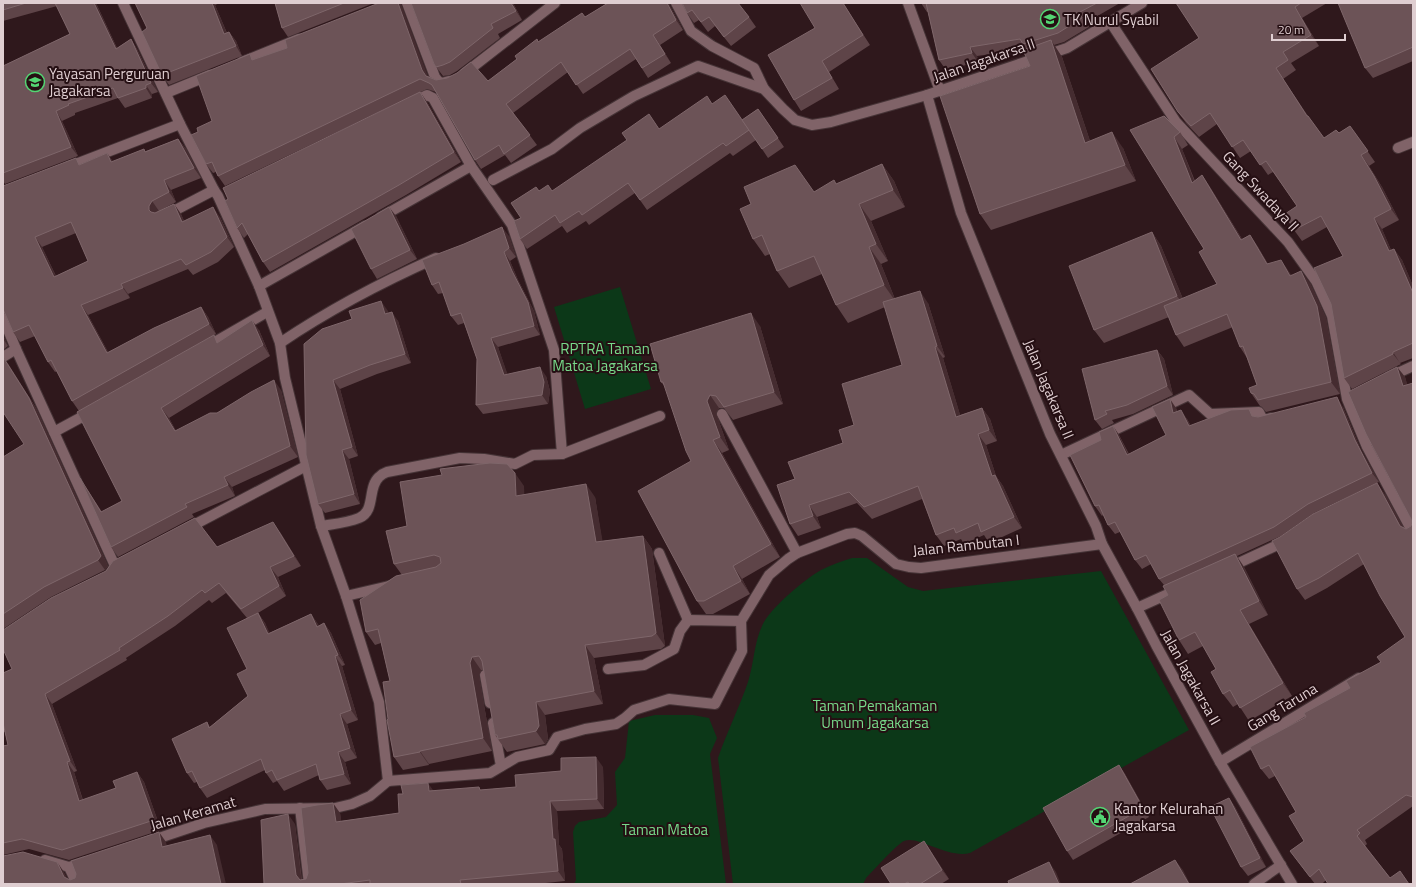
<svg xmlns="http://www.w3.org/2000/svg" width="1416" height="887" font-family="'Titillium Web',sans-serif">
  <style>
    .green { fill: #0c3818 }
    .lines { fill: none; stroke-linecap: round; stroke-linejoin: round }
    .minor-casing { stroke: #463437; stroke-width: 12 }
    .tertiary-casing { stroke: #463437; stroke-width: 12 }
    .minor { stroke: #806368; stroke-width: 10 }
    .tertiary { stroke: #806368; stroke-width: 10 }
    .wall { fill: #5e4448; fill-rule: evenodd }
    .shaded-wall { fill: #452c30 }
    .building { fill: #6c5357; stroke: #7e666a; fill-rule: evenodd }
    .labels { text-anchor: middle; dominant-baseline: central; stroke-width: 4; stroke-linejoin: round; paint-order: stroke }
    .poi-label { font-size: 15px; fill: #dfced1; stroke: #250f13; text-anchor: start }
    .street-label { font-size: 15px; fill: #dfced1; stroke: #250f13 }
    .park-label { font-size: 15px; fill: #77da8a; stroke: #250f13 }
  </style>
  <rect width="100%" height="100%" fill="#2f181c"/>
  <g class="green">
    <polygon points="620,287 651,389 585,409 554,307"/>
    <path d="M852 558H867L908 587 923 591 1101 571 1189 730 970 853C948 859 918 835 904 841 897 844 873 871 866 878L863 884H733L718 758C727 732 739 708 748 682 754 663 754 643 762 626 769 609 805 579 821 570 831 565 842 561 852 558Z"/>
    <polygon points="655,715 693,715 709,718 717,738 710,754 726,884 574,884 576,880 573,832 575,826 579,822 606,817 617,805 615,772 625,758 629,721"/>
  </g>
  <g class="lines">
    <g class="minor-casing">
      <g id="minor">
        <polyline points="123,3 180,124 214,190 218,196 259,286 280,343 285,378 321,526 346,596 379,702 388,781"/>
        <polyline points="407,3 435,77 438,81 442,83 449,81"/>
        <polyline points="676,3 691,31 712,46 754,68 764,89"/>
        <polyline points="908,3 940,91"/>
        <polyline points="1111,23 1176,122 1288,242 1316,281 1332,316 1347,399 1367,447 1413,533"/>
        <polyline points="242,62 299,39"/>
        <polyline points="465,73 555,3"/>
        <polyline points="166,93 210,75"/>
        <polyline points="411,103 427,95 433,98 471,166 512,225 554,350 562,454"/>
        <polyline points="1398,148 1413,142"/>
        <polyline points="68,167 180,124"/>
        <polyline points="493,180 552,149 580,128 634,96 698,66 764,89 783,109 795,120 812,125 831,122 927,95"/>
        <polyline points="166,215 214,190"/>
        <polyline points="381,217 471,166"/>
        <polyline points="259,286 365,226"/>
        <polyline points="3,318 16,349 115,566 111,573"/>
        <path d="M280 343C329 310 382 282 436 258"/>
        <polyline points="206,347 267,312"/>
        <polyline points="3,357 16,349"/>
        <polyline points="1389,377 1413,366"/>
        <polyline points="722,414 797,553"/>
        <polyline points="54,432 91,412"/>
        <polyline points="1061,455 1189,395 1210,414 1259,412 1263,420 1271,418"/>
        <path d="M321 526C333 524 347 523 359 518 376 511 367 488 379 477 381 475 384 473 387 472L460 458 484 459 515 464 533 455 562 454 660 416"/>
        <polyline points="188,528 306,466"/>
        <polyline points="659,553 688,620"/>
        <polyline points="1230,567 1286,541"/>
        <polyline points="346,596 389,586"/>
        <polyline points="1137,608 1179,589"/>
        <polyline points="608,669 644,665 674,649 680,631 688,620 741,621"/>
        <polyline points="485,675 490,703"/>
        <polyline points="493,723 501,766"/>
        <polyline points="1220,762 1359,678"/>
        <polyline points="388,781 490,773 517,757 549,750 557,737 585,729 616,724 625,718 634,710 669,699 715,704 742,651 741,621 769,575 788,559 797,553 847,534 855,533 862,536 896,564 909,567 921,568 1102,544"/>
        <polyline points="300,808 309,884"/>
        <polyline points="150,841 204,823 265,809 335,808 352,804 370,796 388,781"/>
        <polyline points="45,860 69,867 85,862"/>
        <polyline points="69,867 77,884"/>
        <polyline points="1254,884 1281,865"/>
      </g>
    </g>
    <g class="tertiary-casing">
      <polyline id="tertiary" points="1142,3 1067,48 927,95 961,213 1050,434 1096,526 1102,544 1137,608 1156,645 1220,762 1292,884"/>
    </g>
    <use href="#minor" class="minor"/>
    <use href="#tertiary" class="tertiary"/>
  </g>
  <g class="wall">
    <polygon points="3,3 96,3 117,48 131,39 137,49 158,92 152,94 152,98 125,108 118,98 75,113 75,115 62,121 78,156 5,184 3,181 3,66 70,34 57,6 3,21"/>
    <polygon points="135,3 220,3 215,5 227,33 229,32 236,41 242,56 169,85 162,75 147,28"/>
    <polygon points="275,3 374,3 288,37 282,28"/>
    <polygon points="411,3 513,3 522,20 498,34 500,38 457,71 450,75 443,76 434,64"/>
    <polygon points="608,3 670,3 670,6 683,30 660,45 671,63 648,78 636,59 583,94 568,72 513,113 537,145 511,163 505,155 481,169 475,160 436,92 427,89 225,186 218,176 216,172 213,173 206,164 198,132 212,121 254,60 287,48 428,76 436,80 488,81 517,59 538,42 585,17"/>
    <polygon points="682,3 749,17 756,27 731,46 715,26 708,32 699,20 694,23 687,13"/>
    <polygon points="843,3 870,45 829,72 839,89 801,111 794,100"/>
    <polygon points="921,3 1120,3 1087,22 1089,27 1064,42 1054,45 1062,57 1090,141 1123,148 1136,181 991,230 980,214 1030,66 1026,49 977,56 978,62 946,70 939,60 928,12 927,12"/>
    <polygon points="1176,3 1327,3 1302,18 1319,46 1291,63 1296,70 1283,79 1308,116 1324,138 1339,133 1350,126 1375,162 1369,166 1382,187 1399,220 1382,229 1391,250 1394,249 1402,260 1413,286 1413,358 1400,363 1401,364 1352,389 1344,378 1343,256 1327,227 1302,241 1294,230 1297,206 1273,172 1268,175 1251,151 1240,158 1217,124 1199,137 1186,123 1178,112 1199,38"/>
    <polygon points="1413,3 1413,61 1373,78 1365,68"/>
    <polygon points="420,92 427,102 461,162 406,195 270,272 263,262 248,234 244,238 237,228 225,201"/>
    <polygon points="712,104 742,120 758,109 784,147 768,158 756,140 733,156 730,153 647,210 635,193 589,225 586,221 567,233 562,226 527,249 520,239 521,218 539,191 552,191 659,129"/>
    <polygon points="1130,130 1180,132 1188,145 1182,149 1195,181 1202,175 1210,187 1242,239 1250,235 1258,247 1268,264 1310,283 1326,318 1340,394 1266,412 1262,407 1260,406 1251,393 1257,385 1247,358 1240,347 1233,327 1184,347 1176,335 1169,317 1104,343 1094,330 1152,232 1161,246 1183,299 1217,284 1204,249"/>
    <path d="M178 139 186 149 201 178 171 190 176 202 159 211 174 204 181 214 184 221 220 217 234 247 218 262 193 275 188 269 128 294 130 298 88 315 108 352 201 307 208 317 216 334 79 411 72 401 57 371 55 372 48 362 35 336 20 342 13 332 4 312H3V186L81 164 107 153 113 162 146 151ZM76 233 88 261 56 276 42 247Z"/>
    <polygon points="882,164 894,181 905,207 871,221 888,261 881,264 895,299 928,303 945,357 943,358 960,415 982,408 990,419 997,441 986,445 996,476 1003,486 1022,528 989,543 984,535 964,544 961,539 944,546 936,535 922,499 872,519 857,503 817,517 821,528 798,536 790,524 795,479 843,443 854,425 902,365 885,307 848,323 836,305 822,274 789,288 777,271 770,254 765,256 753,239 814,192 837,184"/>
    <polygon points="396,216 417,259 377,279 371,269"/>
    <polygon points="509,236 516,257 510,261 518,280 534,311 540,335 498,347 507,374 546,376 550,391 548,404 483,414 476,405 477,359 464,323 458,325 451,316 443,293 438,294 432,285"/>
    <polygon points="388,311 388,313 398,321 411,363 377,374 340,389 358,456 349,459 360,504 325,513 318,504 304,344"/>
    <polygon points="760,326 783,404 733,420 724,408 719,408 716,413 729,450 722,453 780,557 742,579 750,594 713,614 706,614 697,601 691,461 666,388 661,382"/>
    <polygon points="259,330 270,356 169,418 176,431 217,413 281,390 298,457 232,487 235,496 192,514 194,517 118,557 111,547 87,489 102,512 122,501 77,412 219,342"/>
    <polygon points="3,335 8,346 3,350"/>
    <polygon points="1157,350 1164,359 1173,395 1133,414 1112,420 1114,423 1102,429 1095,420"/>
    <polygon points="7,362 36,408 108,566 105,570 51,597 3,629 3,457 24,444"/>
    <polygon points="1397,367 1405,377 1407,385 1413,383 1413,806 1365,840 1367,844 1365,846 1390,878 1409,884 1326,880 1322,884 1315,884 1290,851 1304,841 1296,812 1275,776 1269,779 1261,769 1306,717 1350,688 1381,662 1405,637 1364,564 1327,588 1305,600 1297,589 1385,494 1403,527 1406,529 1411,526 1412,523"/>
    <polygon points="1343,407 1361,450 1379,482 1314,513 1281,536 1237,556 1244,567 1268,615 1249,624 1292,696 1249,721 1238,704 1233,707 1223,694 1216,669 1203,646 1188,654 1179,640 1168,595 1164,585 1159,579 1151,564 1142,569 1135,560 1120,532 1115,534 1108,525 1103,515 1102,516 1095,506 1101,440 1113,426 1119,435 1129,454 1166,435 1176,408 1177,411 1187,419 1191,426 1253,416 1258,417"/>
    <polygon points="524,486 524,494 595,497 602,541 643,536 652,549 665,646 661,649 594,658 603,704 545,715 548,739 545,744 507,752 495,735 484,670 481,670 479,676 492,751 429,764 429,765 403,770 394,757 388,719 390,681 381,643 375,645 366,632 402,575 394,564 407,526"/>
    <polygon points="280,532 301,566 278,577 286,596 258,613 265,623 269,633 311,614 319,626 324,623 331,633 345,665 342,666 358,720 347,724 357,758 345,762 351,784 327,790 320,780 319,775 284,791 277,781 273,783 266,773 265,770 207,798 200,788 197,782 194,783 187,773 207,722 210,727 248,696 247,669 247,618 226,593 212,603 209,600 175,626 126,658 127,660 52,704 77,771 74,772 83,800 116,788 137,772 144,782 161,830 69,860 29,849 3,855 3,746 8,745 5,732 3,732 3,673 12,669 217,547"/>
    <polygon points="1119,765 1125,774 1149,817 1073,860 1067,851"/>
    <polygon points="603,767 604,809 557,811 559,845 562,849 565,881 536,884 264,884 295,824 302,880 306,879 340,813 341,821 399,813 434,791 481,790 516,787 561,771"/>
    <polygon points="1229,798 1235,807 1266,867 1248,876 1241,867"/>
    <polygon points="924,841 949,879 941,884 891,884"/>
  </g>
  <g class="shaded-wall">
    <polygon points="94,3 96,3 122,59 116,49"/>
    <polygon points="212,3 214,3 215,5 231,43 224,34"/>
    <polygon points="398,3 401,3 429,79 422,70"/>
    <polygon points="511,3 513,3 522,20 516,11"/>
    <polygon points="667,3 670,3 670,6 683,30 676,20"/>
    <polygon points="1295,7 1302,18 1319,46 1311,35"/>
    <polygon points="1080,12 1087,22 1089,27 1082,18"/>
    <polygon points="229,32 236,41 242,56 236,46"/>
    <polygon points="653,35 660,45 671,63 665,54"/>
    <polygon points="131,39 137,49 158,92 151,83"/>
    <polygon points="1051,40 1062,57 1096,159 1085,143"/>
    <polygon points="970,47 977,56 978,62 972,53"/>
    <polygon points="1276,68 1283,79 1315,127 1307,116"/>
    <polygon points="146,85 152,94 152,98 146,88"/>
    <polygon points="420,92 427,102 461,162 454,152"/>
    <polygon points="56,111 62,121 78,156 71,147"/>
    <polygon points="1112,132 1123,148 1136,181 1125,165"/>
    <polygon points="1174,137 1182,149 1200,196 1192,183"/>
    <polygon points="178,139 186,149 201,178 194,168"/>
    <polygon points="107,153 114,163 111,162"/>
    <polygon points="1361,155 1369,166 1382,187 1399,220 1391,209"/>
    <polygon points="882,164 894,181 905,207 893,190"/>
    <polygon points="1202,175 1210,187 1250,252 1241,240"/>
    <polygon points="164,180 171,190 176,202 169,192"/>
    <polygon points="152,201 159,211 156,216 149,210 149,206"/>
    <polygon points="174,204 181,214 189,232 182,222"/>
    <polygon points="859,204 871,221 888,261 876,244"/>
    <polygon points="213,207 220,217 234,247 227,237"/>
    <polygon points="389,207 396,216 417,259 410,250"/>
    <polygon points="1374,218 1382,229 1396,262 1389,251"/>
    <polygon points="502,227 509,236 516,257 509,248"/>
    <polygon points="1152,232 1161,246 1187,309 1177,296"/>
    <polygon points="1250,235 1258,247 1275,276 1267,264"/>
    <polygon points="35,237 42,247 61,287 54,277"/>
    <polygon points="869,247 881,264 896,302 884,285"/>
    <polygon points="1394,249 1402,260 1413,286 1413,293"/>
    <polygon points="504,252 510,261 518,280 534,311 540,335 534,326"/>
    <polygon points="1281,260 1290,273 1299,288 1290,276"/>
    <polygon points="1301,271 1310,283 1326,318 1340,394 1331,382"/>
    <polygon points="121,284 128,294 130,298 123,288"/>
    <polygon points="920,291 928,303 945,357 937,346"/>
    <polygon points="381,301 388,311 391,323 385,314"/>
    <polygon points="81,305 88,315 114,363 107,353"/>
    <polygon points="201,307 208,317 216,334 209,324"/>
    <polygon points="392,312 398,321 411,363 405,354"/>
    <polygon points="751,313 760,326 783,404 774,392"/>
    <polygon points="252,320 259,330 270,356 263,345"/>
    <polygon points="3,335 8,346 3,339"/>
    <polygon points="491,338 498,347 511,384 504,375"/>
    <polygon points="935,347 943,358 964,428 956,417"/>
    <polygon points="1157,350 1164,359 1173,395 1167,386"/>
    <polygon points="1393,352 1400,363 1401,364 1393,354"/>
    <polygon points="3,357 36,408 108,566 105,570 98,560"/>
    <polygon points="540,367 546,376 550,391 548,404 542,395"/>
    <polygon points="1397,367 1405,377 1411,396 1403,386"/>
    <polygon points="274,380 281,390 298,457 290,446"/>
    <polygon points="333,380 340,389 358,456 352,447"/>
    <polygon points="710,395 719,408 716,413 729,450 720,437 707,401"/>
    <polygon points="1337,397 1343,407 1361,450 1379,482 1372,473 1355,440"/>
    <polygon points="1170,399 1176,408 1180,422 1173,413"/>
    <polygon points="161,408 169,418 182,442 175,431"/>
    <polygon points="982,408 990,419 997,441 989,430"/>
    <polygon points="1181,410 1187,419 1196,436 1189,426"/>
    <polygon points="1113,426 1119,435 1133,464 1127,455"/>
    <polygon points="978,434 986,445 996,476 1003,486 1022,528 1014,517 992,476"/>
    <polygon points="713,440 722,453 780,557 771,544"/>
    <polygon points="342,450 349,459 360,504 354,494"/>
    <polygon points="515,473 524,486 525,509 516,496"/>
    <polygon points="224,477 232,487 235,496 228,485"/>
    <polygon points="1377,483 1385,494 1408,536 1400,526"/>
    <polygon points="586,484 595,497 605,555 596,542"/>
    <polygon points="809,505 817,517 821,528 813,516"/>
    <polygon points="273,522 280,532 301,566 294,556"/>
    <polygon points="643,536 652,549 665,646 656,633"/>
    <polygon points="1235,554 1244,567 1268,615 1259,601"/>
    <polygon points="733,566 742,579 750,594 741,581"/>
    <polygon points="270,567 278,577 286,596 279,586"/>
    <polygon points="1240,610 1249,624 1292,696 1283,683"/>
    <polygon points="258,613 265,623 275,644 268,634"/>
    <polygon points="311,614 318,624 324,637 317,627"/>
    <polygon points="324,623 331,633 345,665 338,655"/>
    <polygon points="585,645 594,658 603,704 594,691"/>
    <polygon points="335,656 342,666 358,720 351,710"/>
    <polygon points="472,657 481,670 479,676 492,751 483,738 470,663"/>
    <polygon points="45,694 52,704 77,771 70,761"/>
    <polygon points="536,702 545,715 548,739 545,744 536,731"/>
    <polygon points="340,714 347,724 357,758 350,748"/>
    <polygon points="420,751 429,764 429,765 420,752"/>
    <polygon points="338,752 345,762 351,784 344,774"/>
    <polygon points="596,757 603,767 604,809 597,799"/>
    <polygon points="67,762 74,772 86,811 79,801"/>
    <polygon points="1119,765 1125,774 1149,817 1143,808"/>
    <polygon points="137,772 144,782 161,830 154,820"/>
    <polygon points="428,783 435,793 429,791"/>
    <polygon points="1229,798 1235,807 1266,867 1260,858"/>
    <polygon points="550,801 557,811 559,845 562,849 565,881 558,871 553,839"/>
    <polygon points="333,803 340,813 343,832 336,822"/>
    <polygon points="288,814 295,824 302,884 296,875"/>
    <polygon points="159,832 166,842 169,857 162,847"/>
    <polygon points="210,835 217,845 226,884 221,884"/>
    <polygon points="924,841 930,850 949,879 942,870"/>
    <polygon points="1175,860 1183,870 1190,884 1189,884"/>
    <polygon points="57,862 64,872 70,884 64,877"/>
    <polygon points="1049,862 1056,872 1061,884 1059,884"/>
  </g>
  <g class="building">
    <polygon points="3,3 26,3 3,10"/>
    <polygon points="55,3 94,3 116,49 131,39 151,83 146,85 146,88 118,98 113,88 68,104 69,105 56,111 71,147 3,173 3,66 70,34"/>
    <polygon points="135,3 212,3 224,34 229,32 236,46 162,75 142,32 147,28"/>
    <polygon points="275,3 344,3 282,28"/>
    <polygon points="379,3 398,3 422,70 426,76 436,80 447,78 457,73 471,62 488,81 517,59 515,56 537,39 538,42 582,13 585,17 608,3 667,3 676,20 653,35 665,54 642,68 630,49 576,85 561,62 506,104 530,135 504,154 499,145 475,160 432,85 429,83 420,79 218,176 212,162 206,164 191,135 198,132 197,128 212,121 196,76 250,54 252,60 287,48 285,40"/>
    <polygon points="411,3 511,3 516,11 491,24 493,28 450,62 443,65 436,67 434,64"/>
    <polygon points="682,3 738,3 749,17 724,37 709,17 701,22 692,10 687,13"/>
    <polygon points="800,3 843,3 863,35 822,61 832,78 794,100 768,55 815,28"/>
    <polygon points="926,3 1097,3 1080,12 1082,18 1058,33 1023,44 1020,39 970,47 972,53 939,60"/>
    <polygon points="1176,3 1301,3 1295,7 1311,35 1283,52 1288,60 1276,68 1307,116 1308,116 1324,138 1336,130 1339,133 1350,126 1368,151 1361,155 1374,176 1391,209 1374,218 1389,251 1394,249 1413,293 1413,343 1393,352 1393,354 1344,378 1331,304 1314,268 1343,256 1321,216 1294,230 1285,214 1297,206 1266,161 1260,165 1243,140 1232,147 1210,113 1191,126 1178,112 1151,69 1199,38"/>
    <polygon points="1338,3 1413,3 1413,47 1365,68"/>
    <polygon points="1051,40 1085,143 1112,132 1125,165 980,214 940,96 1030,66 1023,50"/>
    <polygon points="420,92 454,152 399,185 263,262 242,223 237,228 225,201 228,199 223,188"/>
    <polygon points="725,95 749,130 726,146 723,143 640,200 628,183 582,215 579,211 560,223 555,215 520,239 514,221 521,218 511,203 536,187 539,191 548,185 552,191 627,140 622,133 649,114 659,129 707,96 712,104"/>
    <polygon points="758,109 778,138 762,149 742,120"/>
    <polygon points="1164,116 1180,132 1174,137 1192,183 1202,175 1241,240 1250,235 1267,264 1281,260 1290,276 1301,271 1317,306 1331,382 1258,400 1254,394 1251,393 1249,388 1257,385 1243,346 1240,347 1227,314 1176,335 1164,306 1217,284 1199,252 1204,249 1130,130"/>
    <path d="M178 139 194 168 164 180 169 192 152 201 149 206V210L151 212 155 213 174 204 182 222 213 207 227 237 211 252 186 265 181 259 121 284 123 288 81 305 107 353 154 328 201 307 209 324 72 401 51 360 48 362 29 325 13 332 3 309V186L76 158 79 165 107 153 111 162 144 149 145 152ZM71 222 88 261 54 277 35 237Z"/>
    <polygon points="882,164 893,190 859,204 876,244 869,247 884,285 836,305 814,256 777,271 762,235 753,239 740,209 751,204 744,187 795,165 814,192 834,180 836,184"/>
    <polygon points="389,207 410,250 371,269 351,229"/>
    <polygon points="502,227 509,248 504,252 512,271 528,302 534,326 491,338 504,375 540,367 544,382 542,395 476,405 477,359 461,313 451,316 439,282 432,285 422,260 464,244"/>
    <polygon points="1152,232 1177,296 1094,330 1069,266"/>
    <polygon points="920,291 937,346 935,347 956,417 982,408 989,430 978,434 992,476 995,475 1014,517 981,532 978,523 956,533 954,528 936,535 918,486 864,507 849,492 809,505 813,516 790,524 777,485 795,479 788,462 843,443 839,430 854,425 842,384 902,365 883,302"/>
    <polygon points="381,301 385,314 392,312 405,354 370,365 333,380 352,447 342,450 354,494 318,504 306,455 304,344 322,329 352,319 349,311"/>
    <polygon points="751,313 774,392 724,407 716,396 710,395 707,401 720,437 713,440 771,544 733,566 741,581 704,601 697,601 638,491 691,461 686,451 663,382 661,382 650,344"/>
    <polygon points="252,320 263,345 161,408 175,431 210,413 217,413 251,392 274,380 290,446 224,477 228,485 185,504 187,507 111,547 80,478 101,512 122,501 77,412 214,335 217,343"/>
    <polygon points="1157,350 1167,386 1127,405 1105,411 1107,414 1095,420 1082,369"/>
    <polygon points="3,357 29,398 101,556 98,560 44,587 3,614 3,457 24,444 3,412"/>
    <polygon points="1397,367 1403,386 1413,383 1413,797 1406,795 1357,830 1360,833 1357,836 1390,878 1400,871 1409,884 1328,884 1319,869 1310,877 1290,851 1304,841 1289,816 1296,812 1269,765 1261,769 1250,747 1306,717 1304,713 1350,688 1346,681 1381,662 1377,657 1405,637 1380,596 1358,553 1319,578 1297,589 1272,541 1280,537 1313,514 1377,483 1400,526 1406,529 1411,526 1412,523 1411,519 1366,434 1348,392"/>
    <polygon points="1337,397 1355,440 1372,473 1308,504 1274,527 1159,579 1146,555 1135,560 1115,522 1108,525 1099,505 1095,506 1070,455 1101,440 1099,432 1113,426 1127,455 1166,435 1152,407 1170,399 1173,413 1181,410 1189,426 1231,410 1249,409 1252,416 1258,417"/>
    <polygon points="490,463 507,464 515,473 516,496 586,484 596,542 643,536 656,633 652,636 585,645 594,691 536,702 539,726 536,731 498,739 497,735 495,735 482,661 479,656 472,657 470,663 483,738 420,751 420,752 394,757 387,720 388,719 383,682 390,681 378,629 366,632 360,600 396,576 436,567 441,563 440,557 434,555 394,564 386,531 407,526 400,482 442,475 440,469"/>
    <polygon points="195,518 217,547 273,522 294,556 270,567 279,586 241,609 219,583 205,593 202,590 168,616 119,648 120,650 45,694 70,761 67,762 79,801 116,788 113,781 137,772 154,820 62,850 22,839 3,843 3,746 8,745 3,723 3,673 12,669 3,649 3,630 51,598 106,571 113,561"/>
    <polygon points="1235,554 1259,601 1240,610 1283,683 1240,708 1230,690 1223,694 1211,672 1216,669 1195,632 1179,640 1159,600 1168,595 1163,586"/>
    <polygon points="258,613 268,634 311,614 317,627 324,623 338,655 335,656 351,710 340,714 350,748 338,752 344,774 320,780 316,764 277,780 272,770 266,773 261,759 200,788 192,771 187,773 172,739 207,722 209,728 248,696 237,674 247,669 227,628"/>
    <polygon points="596,757 597,799 550,801 553,839 555,839 558,871 460,880 461,884 370,884 370,880 340,884 264,884 261,820 288,814 296,875 300,880 306,879 308,873 301,808 317,805 333,803 336,822 399,813 398,794 403,794 401,785 428,783 429,791 479,787 480,790 516,787 515,775 561,771 561,758"/>
    <polygon points="1119,765 1143,808 1067,851 1043,808"/>
    <polygon points="1229,798 1260,858 1241,867 1210,807"/>
    <polygon points="159,832 162,847 210,835 221,884 3,884 3,856 23,852 57,862 64,877 70,880 75,878 76,874 71,861"/>
    <polygon points="924,841 942,870 920,884 909,884 908,882 904,884 891,884 881,868"/>
    <polygon points="1175,860 1189,884 1130,884"/>
    <polygon points="1049,862 1059,884 1009,884 1008,881"/>
  </g>
  <defs>
    <g id="school-ring" transform="scale(1)"><circle r="9.5" fill="#250f13" stroke="#53d673" stroke-width="1.5"/><path d="M0-5L7-2L0 1L-7-2ZM-4 1L0 2.5L4 1V4Q0 6-4 4Z" fill="#53d673"/></g>
    <g id="civic-ring" transform="scale(1)"><circle r="9.5" fill="#250f13" stroke="#53d673" stroke-width="1.5"/><path d="M-.6-6.5H3V-4.5H.6V-3L4-1V1h2V6H-6V1h2V-1L-.6-3ZM-1.2 2.5V6h2.4V2.5Z" fill="#53d673"/></g>
  </defs>
  <g fill-rule="evenodd">
    <use href="#school-ring" x="1050" y="19"/>
    <use href="#school-ring" x="35" y="82"/>
    <use href="#civic-ring" x="1100" y="817"/>
  </g>
  <g class="labels">
    <g class="poi-label">
      <text x="1064" y="19">TK Nurul Syabil</text>
      <text x="49" y="73">Yayasan Perguruan<tspan x="49" dy="17">Jagakarsa</tspan></text>
      <text x="1114" y="808">Kantor Kelurahan<tspan x="1114" dy="17">Jagakarsa</tspan></text>
    </g>
    <g class="street-label">
      <text transform="translate(984 60) rotate(-19)">Jalan Jagakarsa II</text>
      <text transform="translate(1261 191) rotate(47)">Gang Swadaya II</text>
      <text transform="translate(1049 389) rotate(67)">Jalan Jagakarsa II</text>
      <text transform="translate(966 545) rotate(-6)">Jalan Rambutan I</text>
      <text transform="translate(1191 677) rotate(61)">Jalan Jagakarsa II</text>
      <text transform="translate(1282 707) rotate(-31)">Gang Taruna</text>
      <text transform="translate(193 813) rotate(-16)">Jalan Keramat</text>
    </g>
    <g class="park-label">
      <text x="605" y="348">RPTRA Taman<tspan x="605" dy="17">Matoa Jagakarsa</tspan></text>
      <text x="875" y="705">Taman Pemakaman<tspan x="875" dy="17">Umum Jagakarsa</tspan></text>
      <text x="665" y="829">Taman Matoa</text>
    </g>
  </g>
  <rect width="1416" height="887" fill="none" stroke="#dfced1" stroke-width="8"/>
  <path d="M1272 34v6h73v-6" fill="none" stroke="#dfced1" stroke-width="2"/>
  <text x="1278" y="34" font-size="12" fill="#dfced1" stroke="#250f13" stroke-width="3" paint-order="stroke">20 m</text>
</svg>
